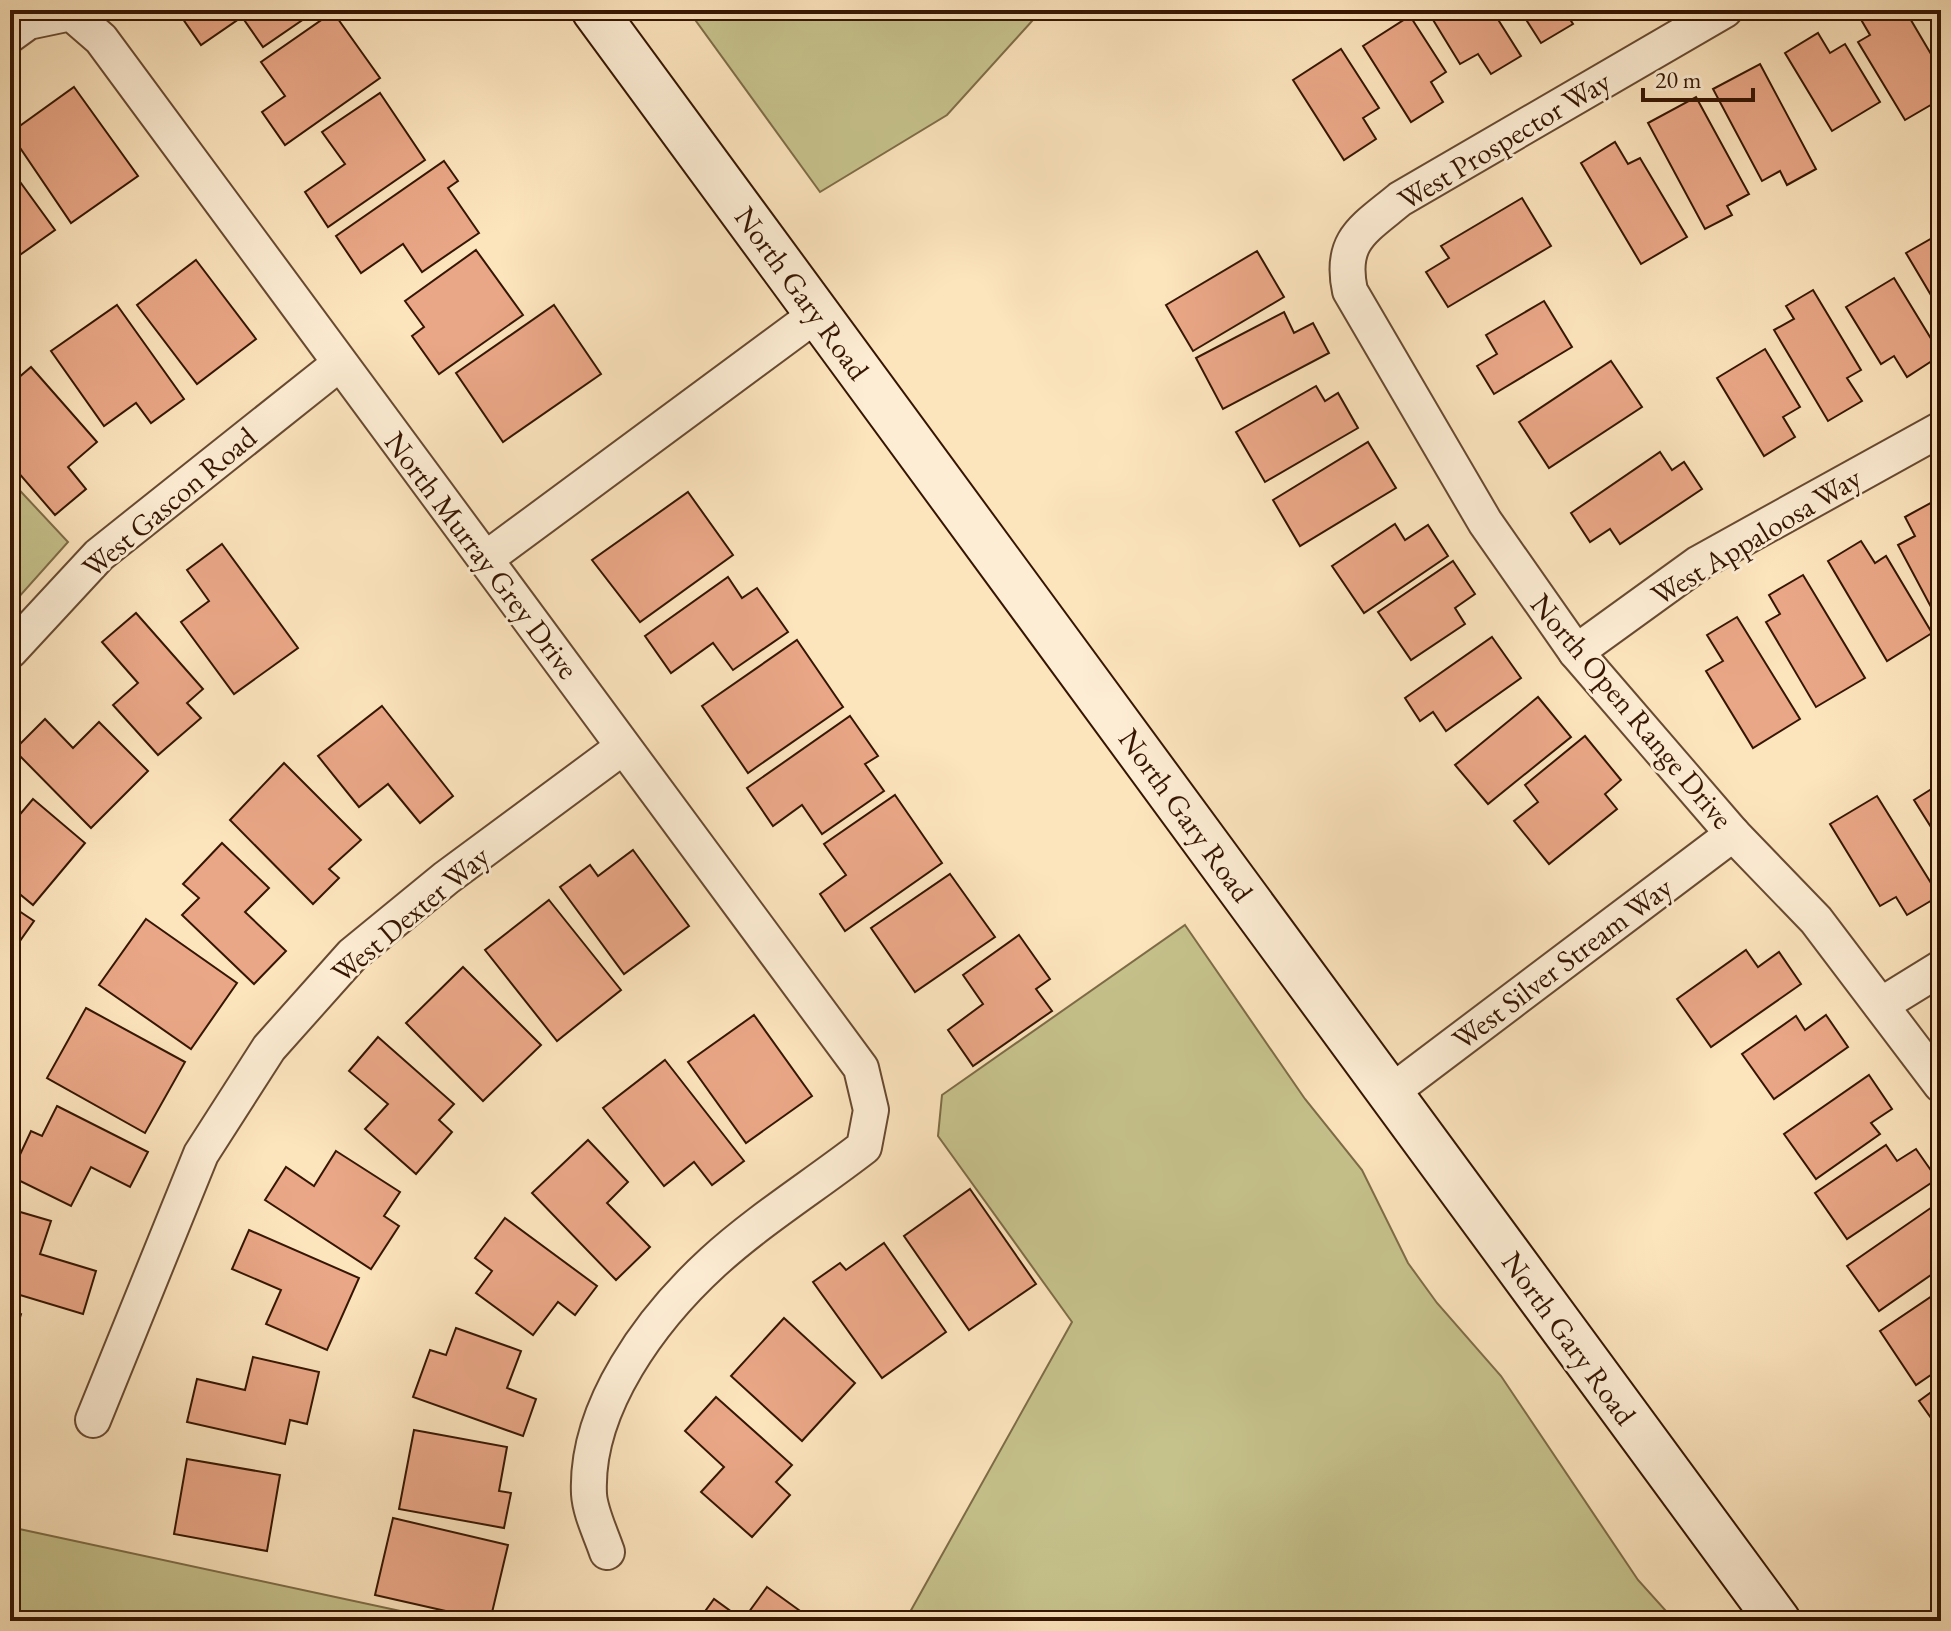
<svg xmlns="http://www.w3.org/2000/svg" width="1951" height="1631" font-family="'EB Garamond',serif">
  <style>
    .green { fill: #c6c28c; stroke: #7e6c47; stroke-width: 2 }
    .building { fill: #eaa787; stroke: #361602; stroke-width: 2 }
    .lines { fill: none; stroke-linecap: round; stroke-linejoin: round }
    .minor-casing { stroke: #684a31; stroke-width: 38 }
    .secondary-casing { stroke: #361602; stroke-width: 48 }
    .minor { stroke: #fdedd4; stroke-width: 34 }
    .secondary { stroke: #fdedd4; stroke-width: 44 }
    .labels { text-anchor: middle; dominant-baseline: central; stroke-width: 6; stroke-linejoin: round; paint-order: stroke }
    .street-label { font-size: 30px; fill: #361602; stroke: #fdedd4 }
  </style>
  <rect width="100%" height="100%" fill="#fce4bd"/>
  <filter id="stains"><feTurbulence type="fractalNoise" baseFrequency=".0025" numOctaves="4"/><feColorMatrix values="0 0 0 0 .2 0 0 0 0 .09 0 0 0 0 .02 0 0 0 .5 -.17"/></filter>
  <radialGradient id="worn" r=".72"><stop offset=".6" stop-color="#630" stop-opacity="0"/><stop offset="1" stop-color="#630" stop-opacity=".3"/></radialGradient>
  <g class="green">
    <polygon points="688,10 1042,10 947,115 820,192"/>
    <polygon points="10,480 68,542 10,607"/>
    <polygon points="1185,925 1305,1099 1362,1170 1408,1263 1437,1303 1501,1376 1638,1580 1675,1621 905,1621 1072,1322 938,1136 942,1095"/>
    <polygon points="10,1527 447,1621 10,1621"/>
  </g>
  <g class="building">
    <polygon points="181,10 317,10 263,47 242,17 201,45 178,12"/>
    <polygon points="1427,10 1492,10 1521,56 1491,74 1478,54 1460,64"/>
    <polygon points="1520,10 1564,10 1573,24 1541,43"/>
    <polygon points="1905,10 1941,71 1941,99 1905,120 1858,42 1870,35 1856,11"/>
    <polygon points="333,12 380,78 285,145 262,112 285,96 261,62"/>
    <polygon points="1410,16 1446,72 1431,82 1443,102 1411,122 1363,46"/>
    <polygon points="1818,33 1830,53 1845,44 1880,102 1832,131 1785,53"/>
    <polygon points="1341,49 1379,108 1363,118 1376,139 1344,160 1293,80"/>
    <polygon points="1760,64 1816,169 1787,185 1780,171 1762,181 1713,89"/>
    <polygon points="74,87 138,176 71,223 10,133"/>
    <polygon points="380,93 425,160 328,227 305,192 345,164 322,132"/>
    <polygon points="1696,97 1749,194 1727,206 1732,215 1705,229 1648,123"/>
    <polygon points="1615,142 1628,164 1640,158 1687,237 1641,264 1581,163"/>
    <polygon points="444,161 458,181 448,188 479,233 422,272 403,244 361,273 336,236"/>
    <polygon points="10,168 55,230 10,262"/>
    <polygon points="1522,198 1551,246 1448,307 1426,272 1449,258 1441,246"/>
    <polygon points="1941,233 1941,312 1906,253"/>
    <polygon points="476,250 523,315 439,374 412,336 424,327 405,301"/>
    <polygon points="1257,251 1284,297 1193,351 1166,305"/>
    <polygon points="196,260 256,339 197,384 137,305"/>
    <polygon points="1894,278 1941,355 1907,377 1894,356 1881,364 1846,307"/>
    <polygon points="1813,290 1861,370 1847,378 1862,401 1828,421 1774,330 1794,319 1786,306"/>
    <polygon points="1544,301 1572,347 1494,394 1477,366 1497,354 1486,335"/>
    <polygon points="117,305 184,399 151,423 136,403 104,426 51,351"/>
    <polygon points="554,305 601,374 503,442 456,373"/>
    <polygon points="1284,312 1294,333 1313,323 1329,353 1223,409 1196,358"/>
    <polygon points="1765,349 1800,407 1783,417 1795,437 1764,456 1717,378"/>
    <polygon points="1611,361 1642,407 1549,468 1519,422"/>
    <polygon points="31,367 97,442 68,467 86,489 55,515 10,463 10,385"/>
    <polygon points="1316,386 1325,401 1338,393 1358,428 1265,482 1236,432"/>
    <polygon points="1368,442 1396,488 1300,546 1273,500"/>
    <polygon points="1660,452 1672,470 1684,462 1702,489 1620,544 1610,529 1590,542 1571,513"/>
    <polygon points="688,492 733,555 640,622 592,560"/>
    <polygon points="1936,500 1941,509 1941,602 1931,607 1898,545 1915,536 1905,517"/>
    <polygon points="1395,524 1405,540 1428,525 1448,556 1364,613 1332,566"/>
    <polygon points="1861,541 1875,563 1886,556 1932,633 1887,661 1828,561"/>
    <polygon points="222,544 298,648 234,694 181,622 209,601 187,570"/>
    <polygon points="1453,561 1475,594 1455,608 1465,624 1411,660 1378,612"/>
    <polygon points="1803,575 1865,678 1816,707 1766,622 1780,614 1769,595"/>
    <polygon points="728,577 742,598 757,588 788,632 733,670 713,643 671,673 645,636"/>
    <polygon points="136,613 203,689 187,703 201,718 158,755 113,705 138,683 102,642"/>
    <polygon points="1737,617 1800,719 1753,748 1706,671 1723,661 1707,635"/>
    <polygon points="1492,637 1521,678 1446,731 1433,712 1420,721 1405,698"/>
    <polygon points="797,640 843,707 748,773 702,706"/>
    <polygon points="1538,697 1571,737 1488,804 1455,765"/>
    <polygon points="382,706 453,796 420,823 388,784 359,807 318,756"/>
    <polygon points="850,716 878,756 865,764 884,791 822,834 802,805 773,826 747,788"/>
    <polygon points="45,719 73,748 99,722 148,771 91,828 14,750"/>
    <polygon points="1585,736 1621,780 1605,794 1617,809 1549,864 1514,821 1538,802 1525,785"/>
    <polygon points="284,763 361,840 329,869 339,878 313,904 230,820"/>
    <polygon points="1941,783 1941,843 1914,800"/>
    <polygon points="895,795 942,863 845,931 820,894 846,875 824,844"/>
    <polygon points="1877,796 1939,896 1907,915 1896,897 1880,906 1830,824"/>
    <polygon points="33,799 85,843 33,905 10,886 10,826"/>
    <polygon points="222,843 269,888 245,912 286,951 254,984 182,915 199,898 183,884"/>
    <polygon points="633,850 689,926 624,974 560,887 590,865 598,876"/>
    <polygon points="950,874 995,937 915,992 871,928"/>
    <polygon points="549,900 621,990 557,1041 485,950"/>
    <polygon points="10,905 34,921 10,955"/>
    <polygon points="146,919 237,983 191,1049 99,985"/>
    <polygon points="1019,935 1050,979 1036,989 1052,1011 973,1066 948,1030 983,1004 963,975"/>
    <polygon points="1746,950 1758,967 1779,952 1801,984 1711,1047 1677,999"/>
    <polygon points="463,967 541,1045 483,1101 406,1023"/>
    <polygon points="86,1008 185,1062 145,1133 47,1078"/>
    <polygon points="754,1015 812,1096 746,1143 688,1062"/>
    <polygon points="1826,1015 1848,1047 1774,1099 1742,1054 1796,1016 1805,1030"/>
    <polygon points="378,1037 454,1104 439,1120 452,1132 416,1174 365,1129 388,1104 349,1071"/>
    <polygon points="665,1060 744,1161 712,1185 694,1162 664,1186 603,1108"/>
    <polygon points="1869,1075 1892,1109 1871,1123 1880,1134 1816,1179 1784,1134"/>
    <polygon points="57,1106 148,1152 130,1187 91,1167 71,1206 10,1176 31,1131 42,1136"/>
    <polygon points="588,1140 628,1182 607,1203 650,1247 616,1280 532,1193"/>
    <polygon points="1886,1145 1897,1161 1916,1149 1937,1179 1847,1239 1815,1193"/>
    <polygon points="336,1151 400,1192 384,1216 399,1226 371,1269 265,1200 286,1167 314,1186"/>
    <polygon points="970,1189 1036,1284 969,1330 904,1236"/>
    <polygon points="1935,1205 1941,1213 1941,1268 1879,1311 1847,1266"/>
    <polygon points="10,1209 51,1221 40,1254 96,1271 83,1314 10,1292"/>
    <polygon points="505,1218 597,1286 575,1315 558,1302 533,1335 476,1293 492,1271 475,1258"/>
    <polygon points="249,1230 359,1278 327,1350 266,1324 281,1290 232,1269"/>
    <polygon points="884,1243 946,1332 882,1378 813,1282 840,1263 846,1270"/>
    <polygon points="1941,1290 1941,1368 1916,1385 1880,1331"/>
    <polygon points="10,1310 21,1314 10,1349"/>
    <polygon points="784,1318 855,1383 802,1441 731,1376"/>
    <polygon points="456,1328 521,1351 507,1388 536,1399 523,1436 413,1397 430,1350 446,1355"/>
    <polygon points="253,1357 319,1372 307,1424 290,1420 285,1444 187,1422 197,1379 245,1390"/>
    <polygon points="1941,1385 1941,1432 1919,1401"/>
    <polygon points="716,1397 792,1465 776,1482 790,1495 752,1537 701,1492 724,1467 685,1431"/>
    <polygon points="414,1430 507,1447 499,1491 511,1493 504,1528 399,1509"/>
    <polygon points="187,1459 280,1475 267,1551 174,1534"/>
    <polygon points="393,1518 508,1545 490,1621 375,1595"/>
    <polygon points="767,1587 814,1621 698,1621 714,1599 743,1620"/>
  </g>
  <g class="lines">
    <g class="minor-casing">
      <g id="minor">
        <path d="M1725 10 1400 199C1364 229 1339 240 1350 291L1485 522 1576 652 1733 834 1816 920 1941 1085"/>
        <path d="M10 35 28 22 71 13 101 39 861 1068 871 1110 864 1147C815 1185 759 1220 713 1262 652 1318 585 1407 589 1494 590 1512 601 1534 607 1552"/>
        <polyline points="487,558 817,314"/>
        <polyline points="10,651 99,555 339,364"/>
        <polyline points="1576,652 1699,563 1941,429"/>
        <polyline points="1881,1005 1941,968"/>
        <polyline points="1390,1093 1733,834"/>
        <polyline points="93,1420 201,1154 269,1048 352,955 446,878 623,747"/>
      </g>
    </g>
    <g class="secondary-casing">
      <polyline id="secondary" points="594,10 1778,1621"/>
    </g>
    <use href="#minor" class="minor"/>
    <use href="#secondary" class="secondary"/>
  </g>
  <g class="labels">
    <g class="street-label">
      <text transform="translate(1504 140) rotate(-31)">West Prospector Way</text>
      <text transform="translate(802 293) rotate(54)">North Gary Road</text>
      <text transform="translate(169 502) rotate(-40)">West Gascon Road</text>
      <text transform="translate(1756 536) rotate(-31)">West Appaloosa Way</text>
      <text transform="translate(482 555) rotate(53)">North Murray Grey Drive</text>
      <text transform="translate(1632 711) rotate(50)">North Open Range Drive</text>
      <text transform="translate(1186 815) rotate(54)">North Gary Road</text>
      <text transform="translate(410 914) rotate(-40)">West Dexter Way</text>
      <text transform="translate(1562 963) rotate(-37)">West Silver Stream Way</text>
      <text transform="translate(1569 1338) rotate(54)">North Gary Road</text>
    </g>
  </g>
  <rect width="1951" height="1631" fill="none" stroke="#fce4bd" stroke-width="40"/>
  <rect x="12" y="12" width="1927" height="1607" fill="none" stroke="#361602" stroke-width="4"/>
  <rect x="20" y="20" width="1911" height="1591" fill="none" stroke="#361602" stroke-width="2"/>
  <path d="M1643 88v12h110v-12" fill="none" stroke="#361602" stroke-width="4"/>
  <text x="1655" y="88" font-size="24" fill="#361602" stroke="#fdedd4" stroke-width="6" paint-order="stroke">20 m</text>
  <rect width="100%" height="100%" filter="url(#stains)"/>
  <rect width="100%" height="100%" fill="url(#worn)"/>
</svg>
